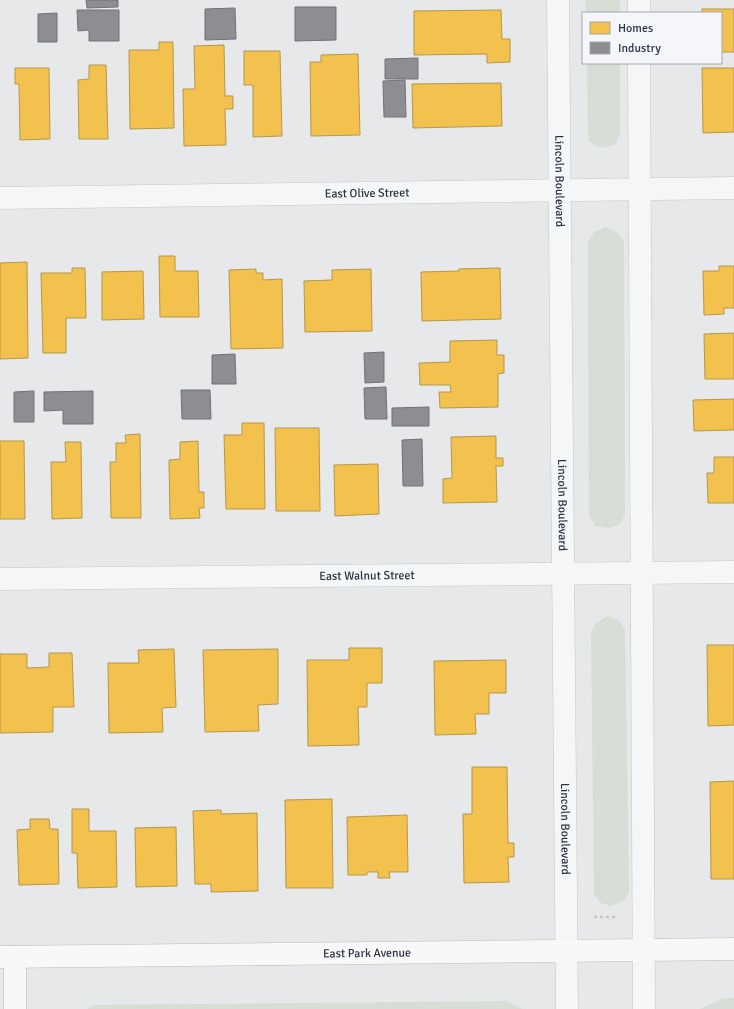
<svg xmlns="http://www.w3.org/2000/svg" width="734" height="1009" font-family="Signika,sans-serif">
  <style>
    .green { fill: #d6ded6 }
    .homes { fill: #f2c14e; stroke: #b6974b }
    .industry { fill: #8d8d92; stroke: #70727b }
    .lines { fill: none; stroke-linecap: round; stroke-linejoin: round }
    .street-casing { stroke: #c4c6c8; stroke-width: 23 }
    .highway-casing { stroke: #b8bbbf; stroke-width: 23 }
    .path { stroke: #c5c6ca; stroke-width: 2.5; stroke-dasharray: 3 3; stroke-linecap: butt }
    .street { stroke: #f5f6f7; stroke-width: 22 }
    .highway { stroke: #f8f8f8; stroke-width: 22 }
    .labels { text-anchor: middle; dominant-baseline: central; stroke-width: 4; stroke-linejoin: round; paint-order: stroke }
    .street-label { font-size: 12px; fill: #2b3445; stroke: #f4f6f9 }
  </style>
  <rect width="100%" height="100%" fill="#e6e8ea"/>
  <g class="green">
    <polygon points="585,0 620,0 620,13 586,13"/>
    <path d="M587 63H620V133L616 144C603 149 599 149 588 140Z"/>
    <polygon points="605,227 617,232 624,242 625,515 619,525 608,528 596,526 589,516 588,242 594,232"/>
    <polygon points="608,616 620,621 625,630 629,892 623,901 611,906 601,903 594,894 591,631 597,622"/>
    <polygon points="723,998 734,998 734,1009 700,1009"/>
    <polygon points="506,1001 522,1009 87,1009 94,1005"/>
  </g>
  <g class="homes">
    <polygon points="702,9 734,9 734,52 721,52 721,13 702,13"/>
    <polygon points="501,10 502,39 510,39 510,62 487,63 487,54 414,55 414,11"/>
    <polygon points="159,42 173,42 174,128 130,129 129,50 159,50"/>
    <polygon points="224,45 225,96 233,96 233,109 225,109 226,145 184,146 183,89 195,89 194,46"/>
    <polygon points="244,51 280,51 282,136 253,137 253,85 244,85"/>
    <polygon points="358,54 360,135 311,136 310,62 321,62 321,55"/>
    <polygon points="89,65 106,65 108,139 79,139 78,80 89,79"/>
    <polygon points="15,68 49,68 50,139 20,140 19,84 15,84"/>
    <polygon points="702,68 734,68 734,132 703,133"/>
    <polygon points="501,83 502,126 413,128 412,84"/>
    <polygon points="159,256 175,256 175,271 198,271 199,317 160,317"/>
    <polygon points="27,262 28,358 0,359 0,263"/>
    <polygon points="719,266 734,266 734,308 724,308 724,314 704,315 703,271 719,271"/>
    <polygon points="72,268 85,268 86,318 66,318 66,353 43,353 41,273 72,273"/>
    <polygon points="500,268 501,319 422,321 421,272 459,271 459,269"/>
    <polygon points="256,269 256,273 263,273 263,280 282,279 283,348 231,349 229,270"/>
    <polygon points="371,269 372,331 305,332 304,281 332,280 332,270"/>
    <polygon points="143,271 144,319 102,320 102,272"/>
    <polygon points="734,333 734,379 705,379 704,334"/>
    <polygon points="497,340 497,355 504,355 504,373 498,374 498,407 440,408 439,392 451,392 450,385 420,385 419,363 450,362 450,341"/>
    <polygon points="734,399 734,430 694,431 693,400"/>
    <polygon points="242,423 264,423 265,509 226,509 224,435 242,435"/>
    <polygon points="275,428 319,428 320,511 276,511"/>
    <polygon points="140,434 141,518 111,518 110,462 116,462 116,443 126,443 125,435"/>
    <polygon points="496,436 496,458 503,458 503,466 496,466 497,502 443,503 443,479 452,478 451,437"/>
    <polygon points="0,441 24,441 25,519 0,519"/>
    <polygon points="198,441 199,492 204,492 204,508 199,508 200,518 170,519 169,460 180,459 180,442"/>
    <polygon points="65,442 81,442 82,518 52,519 51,462 66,462"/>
    <polygon points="714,457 734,457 734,503 708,503 707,473 714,473"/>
    <polygon points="378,464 379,514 335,516 334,465"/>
    <polygon points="707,645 734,645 734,725 708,726"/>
    <polygon points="349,648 382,648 382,683 367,683 367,707 358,707 359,745 308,746 307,660 349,660"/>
    <polygon points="174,649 176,707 162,708 163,732 109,733 108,663 139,663 138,650"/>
    <polygon points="278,649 278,704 258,705 259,731 205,732 203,650"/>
    <polygon points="49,653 72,653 74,707 53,707 53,732 0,733 0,654 27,654 27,668 49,667"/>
    <polygon points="506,660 506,693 489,693 489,714 475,714 476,734 435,735 434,661"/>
    <polygon points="472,767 507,767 508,843 514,843 514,857 508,857 509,882 464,883 463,814 472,814"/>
    <polygon points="734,781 734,879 711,879 710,782"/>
    <polygon points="332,799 333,888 286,888 285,800"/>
    <polygon points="72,809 89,809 89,831 116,831 117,887 78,888 77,853 72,853"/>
    <polygon points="221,810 221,814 257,813 258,891 211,892 211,884 195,884 193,811"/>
    <polygon points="407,815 408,872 389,872 390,878 378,878 378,872 367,872 367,875 348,875 347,817"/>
    <polygon points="30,819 49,819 50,829 58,829 59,884 19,885 17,830 30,829"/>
    <polygon points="176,827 177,886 136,887 135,828"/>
  </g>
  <g class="industry">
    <polygon points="86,0 118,0 118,7 87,8"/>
    <polygon points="295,7 336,7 336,40 295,41"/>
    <polygon points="235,8 236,39 205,40 205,9"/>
    <polygon points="77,10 119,10 119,41 89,41 89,30 78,31"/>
    <polygon points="57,13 57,42 38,42 38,14"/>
    <polygon points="418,58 418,79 385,79 385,59"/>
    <polygon points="405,80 406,117 384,117 383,81"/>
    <polygon points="384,352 384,382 365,383 364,353"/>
    <polygon points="235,354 236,384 212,384 212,355"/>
    <polygon points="386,387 387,419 365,419 364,388"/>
    <polygon points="181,390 210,390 211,419 182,419"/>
    <polygon points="34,391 34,422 14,422 14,392"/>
    <polygon points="93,391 93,424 63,424 63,410 44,411 44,392"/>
    <polygon points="429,407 429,426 392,426 392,408"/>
    <polygon points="422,439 423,486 403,486 402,440"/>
  </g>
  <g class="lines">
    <g class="street-casing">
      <g id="street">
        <path id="s1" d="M558 0 567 1009"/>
        <polyline points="639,0 639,13"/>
        <polyline points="639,63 644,1009"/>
        <path id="s2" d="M0 198 734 188"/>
        <path id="s3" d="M0 579 734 572"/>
      </g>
    </g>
    <g class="highway-casing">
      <g id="highway">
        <path id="s4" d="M0 957 734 949"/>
        <polyline points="15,957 15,1009"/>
      </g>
    </g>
    <polyline class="path" points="594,917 615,917"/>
    <use href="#street" class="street"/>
    <use href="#highway" class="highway"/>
  </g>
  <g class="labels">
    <g class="street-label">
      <text stroke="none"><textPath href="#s1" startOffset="181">Lincoln Boulevard</textPath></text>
      <text stroke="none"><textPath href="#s2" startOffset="367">East Olive Street</textPath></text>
      <text stroke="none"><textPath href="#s1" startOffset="505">Lincoln Boulevard</textPath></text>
      <text stroke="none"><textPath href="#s3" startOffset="367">East Walnut Street</textPath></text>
      <text stroke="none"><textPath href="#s1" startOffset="829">Lincoln Boulevard</textPath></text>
      <text stroke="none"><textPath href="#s4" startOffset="367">East Park Avenue</textPath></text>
    </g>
  </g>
  <rect x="582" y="12" width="140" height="52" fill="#f4f6f9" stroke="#a4a8b1"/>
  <rect x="590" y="22" width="20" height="12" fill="#f2c14e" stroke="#a4a8b1"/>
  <text x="618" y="32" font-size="12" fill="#2b3445">Homes</text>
  <rect x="590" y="42" width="20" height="12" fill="#8d8d92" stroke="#a4a8b1"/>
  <text x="618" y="52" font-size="12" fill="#2b3445">Industry</text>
</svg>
